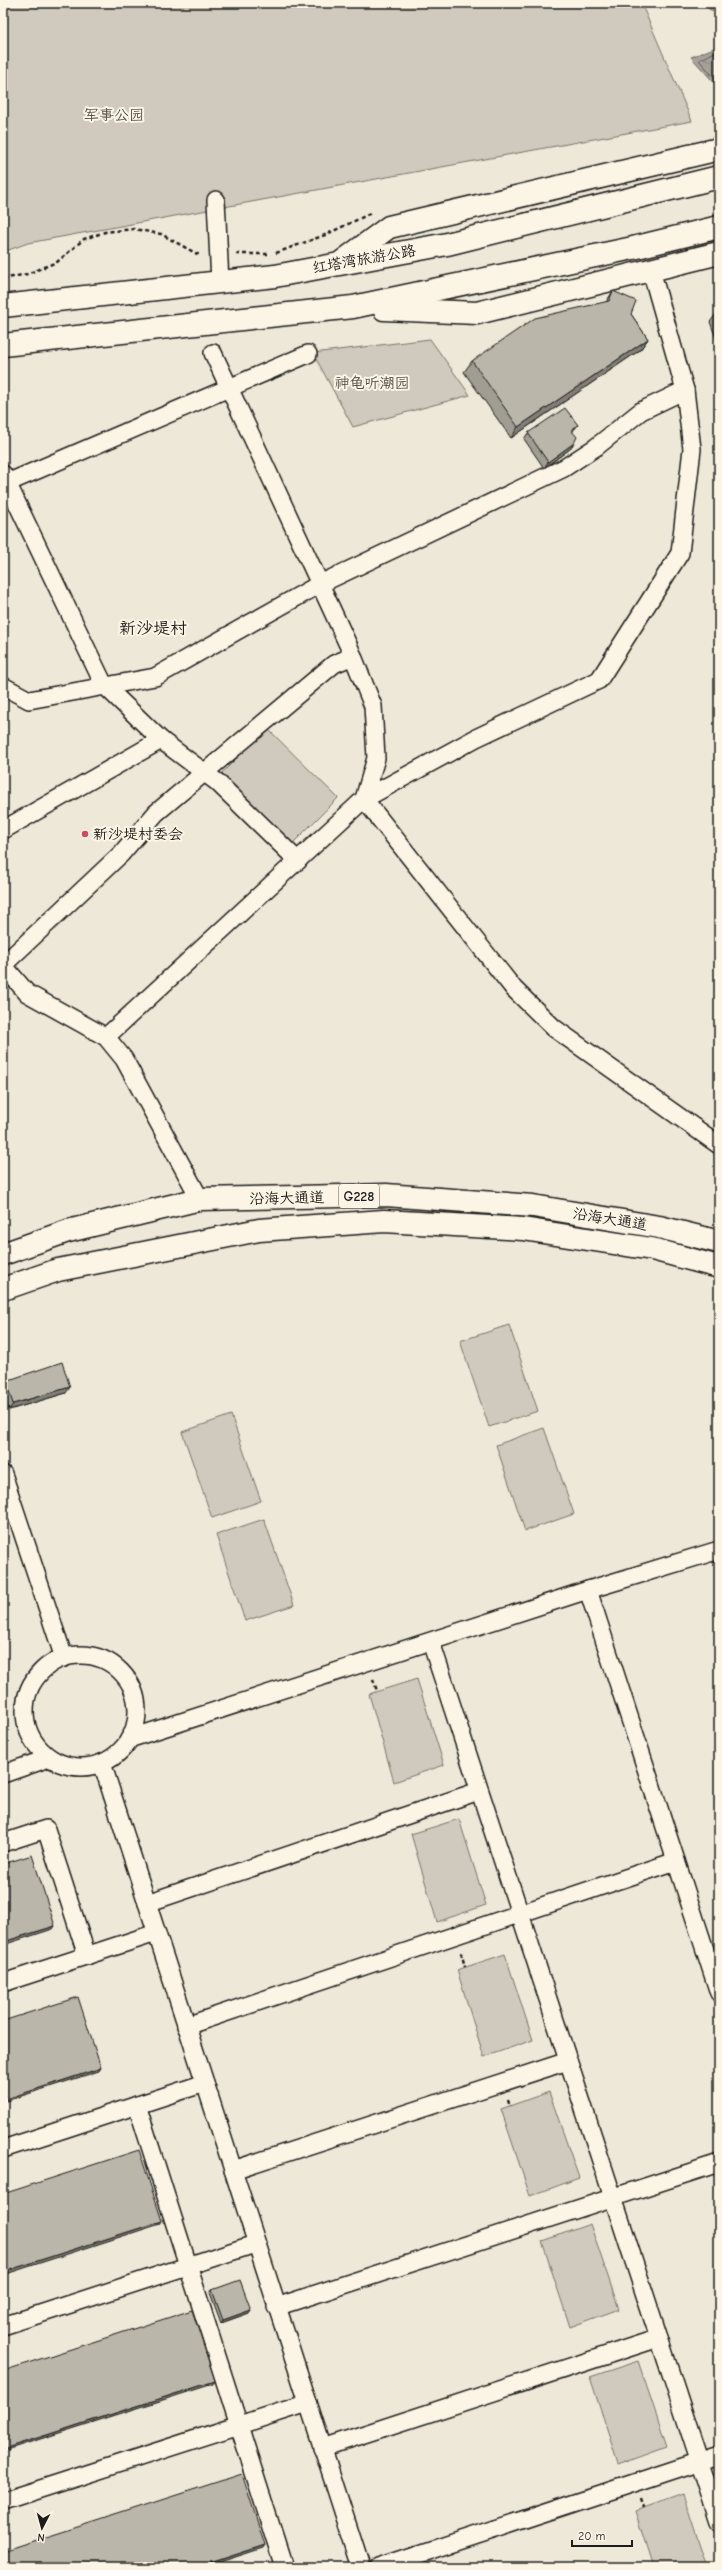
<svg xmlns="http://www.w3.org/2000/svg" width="722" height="2570" font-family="'Comic Neue','LXGW WenKai TC',sans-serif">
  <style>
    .park { fill: #cfcabd; stroke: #76736c }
    .water { fill: url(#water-ripples); stroke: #6f6c67 }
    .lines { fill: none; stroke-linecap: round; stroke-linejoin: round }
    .shore { stroke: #54524e; stroke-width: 1 }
    .street-casing { stroke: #1c1c1c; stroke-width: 20 }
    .secondary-casing { stroke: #1c1c1c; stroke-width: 25 }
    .highway-casing { stroke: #1c1c1c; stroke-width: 25 }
    .path { stroke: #1c1c1c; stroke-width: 2.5; stroke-dasharray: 4 3; stroke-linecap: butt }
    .street { stroke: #fcf5e5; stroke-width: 17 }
    .secondary { stroke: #fcf5e5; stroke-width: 22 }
    .highway { stroke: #fcf5e5; stroke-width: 22 }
    .wall { fill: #a09d92; stroke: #1c1c1c }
    .shaded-wall { fill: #827f77; stroke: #1c1c1c }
    .building { fill: #bab6aa; stroke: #1c1c1c }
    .poi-dot { fill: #d1495b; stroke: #fcf5e5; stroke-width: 1.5 }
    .labels { text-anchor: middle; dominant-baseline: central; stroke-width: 4; stroke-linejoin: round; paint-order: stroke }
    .shield { fill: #fcf5e5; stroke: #5f5d58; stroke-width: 1 }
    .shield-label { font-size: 14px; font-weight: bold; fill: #1c1c1c }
    .park-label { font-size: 15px; fill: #52504c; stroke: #fcf5e5 }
    .street-label { font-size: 15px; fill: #1c1c1c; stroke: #fcf5e5 }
    .poi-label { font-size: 15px; fill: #1c1c1c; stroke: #fcf5e5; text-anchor: start }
    .quarter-label { font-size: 17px; fill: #1c1c1c; stroke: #fcf5e5 }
  </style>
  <defs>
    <pattern id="water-ripples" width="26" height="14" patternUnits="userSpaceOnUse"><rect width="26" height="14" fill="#a7a299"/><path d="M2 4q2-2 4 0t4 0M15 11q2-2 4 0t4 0" fill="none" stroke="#87837c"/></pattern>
  </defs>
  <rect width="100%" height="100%" fill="#eee8d9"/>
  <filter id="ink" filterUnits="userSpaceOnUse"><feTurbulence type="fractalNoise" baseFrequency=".025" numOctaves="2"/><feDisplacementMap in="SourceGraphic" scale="8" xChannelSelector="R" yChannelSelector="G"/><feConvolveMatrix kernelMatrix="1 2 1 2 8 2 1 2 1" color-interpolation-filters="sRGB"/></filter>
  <g filter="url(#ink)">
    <g class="park">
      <polygon points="3,3 641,3 692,121 28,243 3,252"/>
      <polygon points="430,339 470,395 353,427 313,353"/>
      <polygon points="267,728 338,798 293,843 222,773"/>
      <polygon points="509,1325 538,1411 489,1427 460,1341"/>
      <polygon points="231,1415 261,1501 212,1518 182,1432"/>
      <polygon points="544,1428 574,1514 525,1531 496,1445"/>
      <polygon points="264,1519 294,1605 245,1621 216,1535"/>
      <polygon points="417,1679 444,1765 394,1782 369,1694"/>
      <polygon points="459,1819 486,1905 437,1922 411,1834"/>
      <polygon points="505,1954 533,2040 484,2057 457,1970"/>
      <polygon points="549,2092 579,2178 530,2196 501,2109"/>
      <polygon points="590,2224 619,2309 570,2327 542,2241"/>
      <polygon points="638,2361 667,2446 618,2464 590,2377"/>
      <polygon points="683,2494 707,2567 653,2567 635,2511"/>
    </g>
    <g class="water">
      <polygon points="701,3 719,3 719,16"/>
      <polygon points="719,46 719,88 691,57"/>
    </g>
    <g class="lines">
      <polyline class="shore" points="719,50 699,60 719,83"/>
      <g class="street-casing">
        <g id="street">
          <polyline points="216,200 220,282"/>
          <polyline points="213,353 350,649 373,706 376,758 364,799 514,989 554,1028 719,1145"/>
          <polyline points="3,474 104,685 161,740 217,782 298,861"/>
          <polyline points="7,483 308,354"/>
          <polyline points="3,686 29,700 155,677 320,584 564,468 596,447 641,411 685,390"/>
          <polyline points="3,830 161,740"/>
          <polyline points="3,965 121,854 156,813 334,664 353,656"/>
          <polyline points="3,965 27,993 106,1037 124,1059 200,1199"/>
          <polyline points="106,1037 364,799 476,738 599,680 680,553 692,449 685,390 651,270"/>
          <polyline points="3,1474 64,1658"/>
          <polyline points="588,1590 719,1993"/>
          <polyline points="431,1642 719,2521"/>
          <circle cx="81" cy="1711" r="56"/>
          <polyline points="129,1739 588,1590 719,1550"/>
          <polyline points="102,1763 361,2567"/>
          <polyline points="3,1774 49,1758"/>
          <polyline points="3,1843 46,1829 87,1956"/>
          <polyline points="147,1903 479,1791"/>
          <polyline points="3,1983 156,1933"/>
          <polyline points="186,2026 676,1861"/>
          <polyline points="137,2105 284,2567"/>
          <polyline points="3,2149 205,2083"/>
          <polyline points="233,2170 568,2061"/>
          <polyline points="276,2307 719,2163"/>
          <polyline points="3,2326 255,2244"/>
          <polyline points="322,2448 659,2338"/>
          <polyline points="3,2501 308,2403"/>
          <polyline points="379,2567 719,2455"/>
        </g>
      </g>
      <g class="secondary-casing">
        <g id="secondary">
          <polyline points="343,261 389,227 719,149"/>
          <polyline points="3,306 275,276 447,244 719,177"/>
          <polyline points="384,309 477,313 719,253"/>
          <polyline points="3,345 353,307 633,248 719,227"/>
        </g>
      </g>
      <g class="highway-casing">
        <g id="highway">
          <polyline points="3,1254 68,1231 200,1199 386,1195 533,1206 659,1227 719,1242"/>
          <polyline points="3,1289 58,1270 259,1230 384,1221 523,1229 652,1249 719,1267"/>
        </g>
      </g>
      <g class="path">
        <polyline points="276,253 325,235 371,213"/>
        <polyline points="236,254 269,254"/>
        <polyline points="3,279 27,274 57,262 84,239 105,232 134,229 161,234 197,254 201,254"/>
        <polyline points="373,1679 377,1691"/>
        <polyline points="461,1952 465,1967"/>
        <polyline points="508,2099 510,2106"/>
        <polyline points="641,2498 644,2508"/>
      </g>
      <use href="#street" class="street"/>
      <use href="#secondary" class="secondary"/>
      <use href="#highway" class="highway"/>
    </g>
    <g class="wall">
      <polygon points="613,291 631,314 648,339 640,350 511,438 464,372 472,361 606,302"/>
      <polygon points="719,310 719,346 710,322"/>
      <polygon points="573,431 570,449 544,468 524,439 528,433"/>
      <polygon points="6,1381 66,1393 9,1410 3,1392 3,1385"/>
      <polygon points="212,2290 249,2313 221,2323 210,2293"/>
    </g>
    <g class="shaded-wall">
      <polygon points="648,339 640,350 511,438 518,427"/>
      <polygon points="578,425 573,431 567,436 571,430"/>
      <polygon points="574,443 570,449 544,468 548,462"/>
      <polygon points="70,1387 66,1393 9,1410 13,1404"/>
      <polygon points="55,1926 53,1929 3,1945 3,1942"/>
      <polygon points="101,2068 99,2071 3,2102 3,2100"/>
      <polygon points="162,2221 160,2224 3,2275 3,2272"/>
      <polygon points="251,2310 249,2313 221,2323 223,2320"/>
      <polygon points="215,2381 213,2384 3,2451 3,2449"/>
      <polygon points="265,2545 263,2548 205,2567 198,2567"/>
    </g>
    <g class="building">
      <polygon points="613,291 636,301 631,314 648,339 518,427 472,361 535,318 609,301"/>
      <polygon points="565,408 578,425 571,430 577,437 574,443 548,462 528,433"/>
      <polygon points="62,1362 70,1387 13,1404 6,1381"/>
      <polygon points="32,1855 55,1926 3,1942 3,1864"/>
      <polygon points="78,1997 101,2068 3,2100 3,2021"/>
      <polygon points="139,2150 162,2221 3,2272 3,2194"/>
      <polygon points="240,2280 251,2310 223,2320 212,2290"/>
      <polygon points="192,2310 215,2381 3,2449 3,2371"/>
      <polygon points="242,2474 265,2545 198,2567 3,2567 3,2551"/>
    </g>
  </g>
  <circle class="poi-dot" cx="85" cy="834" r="4"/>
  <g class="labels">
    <rect class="shield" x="339" y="1184" width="40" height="24" rx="3"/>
    <g class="shield-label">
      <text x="359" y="1196">G228</text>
    </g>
    <g class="park-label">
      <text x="114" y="115">军事公园</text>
      <text x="372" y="383">神龟听潮园</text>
    </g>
    <g class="street-label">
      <text transform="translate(364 259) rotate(-10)">红塔湾旅游公路</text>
      <text transform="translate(287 1198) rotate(-1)">沿海大通道</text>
      <text transform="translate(610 1219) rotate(9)">沿海大通道</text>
    </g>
    <g class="poi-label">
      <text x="93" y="834">新沙堤村委会</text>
    </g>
    <g class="quarter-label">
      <text x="153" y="628">新沙堤村</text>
    </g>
  </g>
  <rect width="722" height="2570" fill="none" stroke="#fcf5e5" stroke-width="16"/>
  <rect x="8" y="8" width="706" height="2554" fill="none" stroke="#1c1c1c" stroke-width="1.5" filter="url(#ink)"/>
  <g transform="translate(42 2528) rotate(186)" stroke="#fcf5e5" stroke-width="3" paint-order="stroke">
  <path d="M0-3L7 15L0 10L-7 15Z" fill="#1c1c1c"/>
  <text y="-6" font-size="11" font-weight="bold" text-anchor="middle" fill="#1c1c1c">N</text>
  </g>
  <path d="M572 2540v6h60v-6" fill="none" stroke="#1c1c1c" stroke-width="2"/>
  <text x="578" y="2540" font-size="12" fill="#1c1c1c" stroke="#fcf5e5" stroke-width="3" paint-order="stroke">20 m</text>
</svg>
